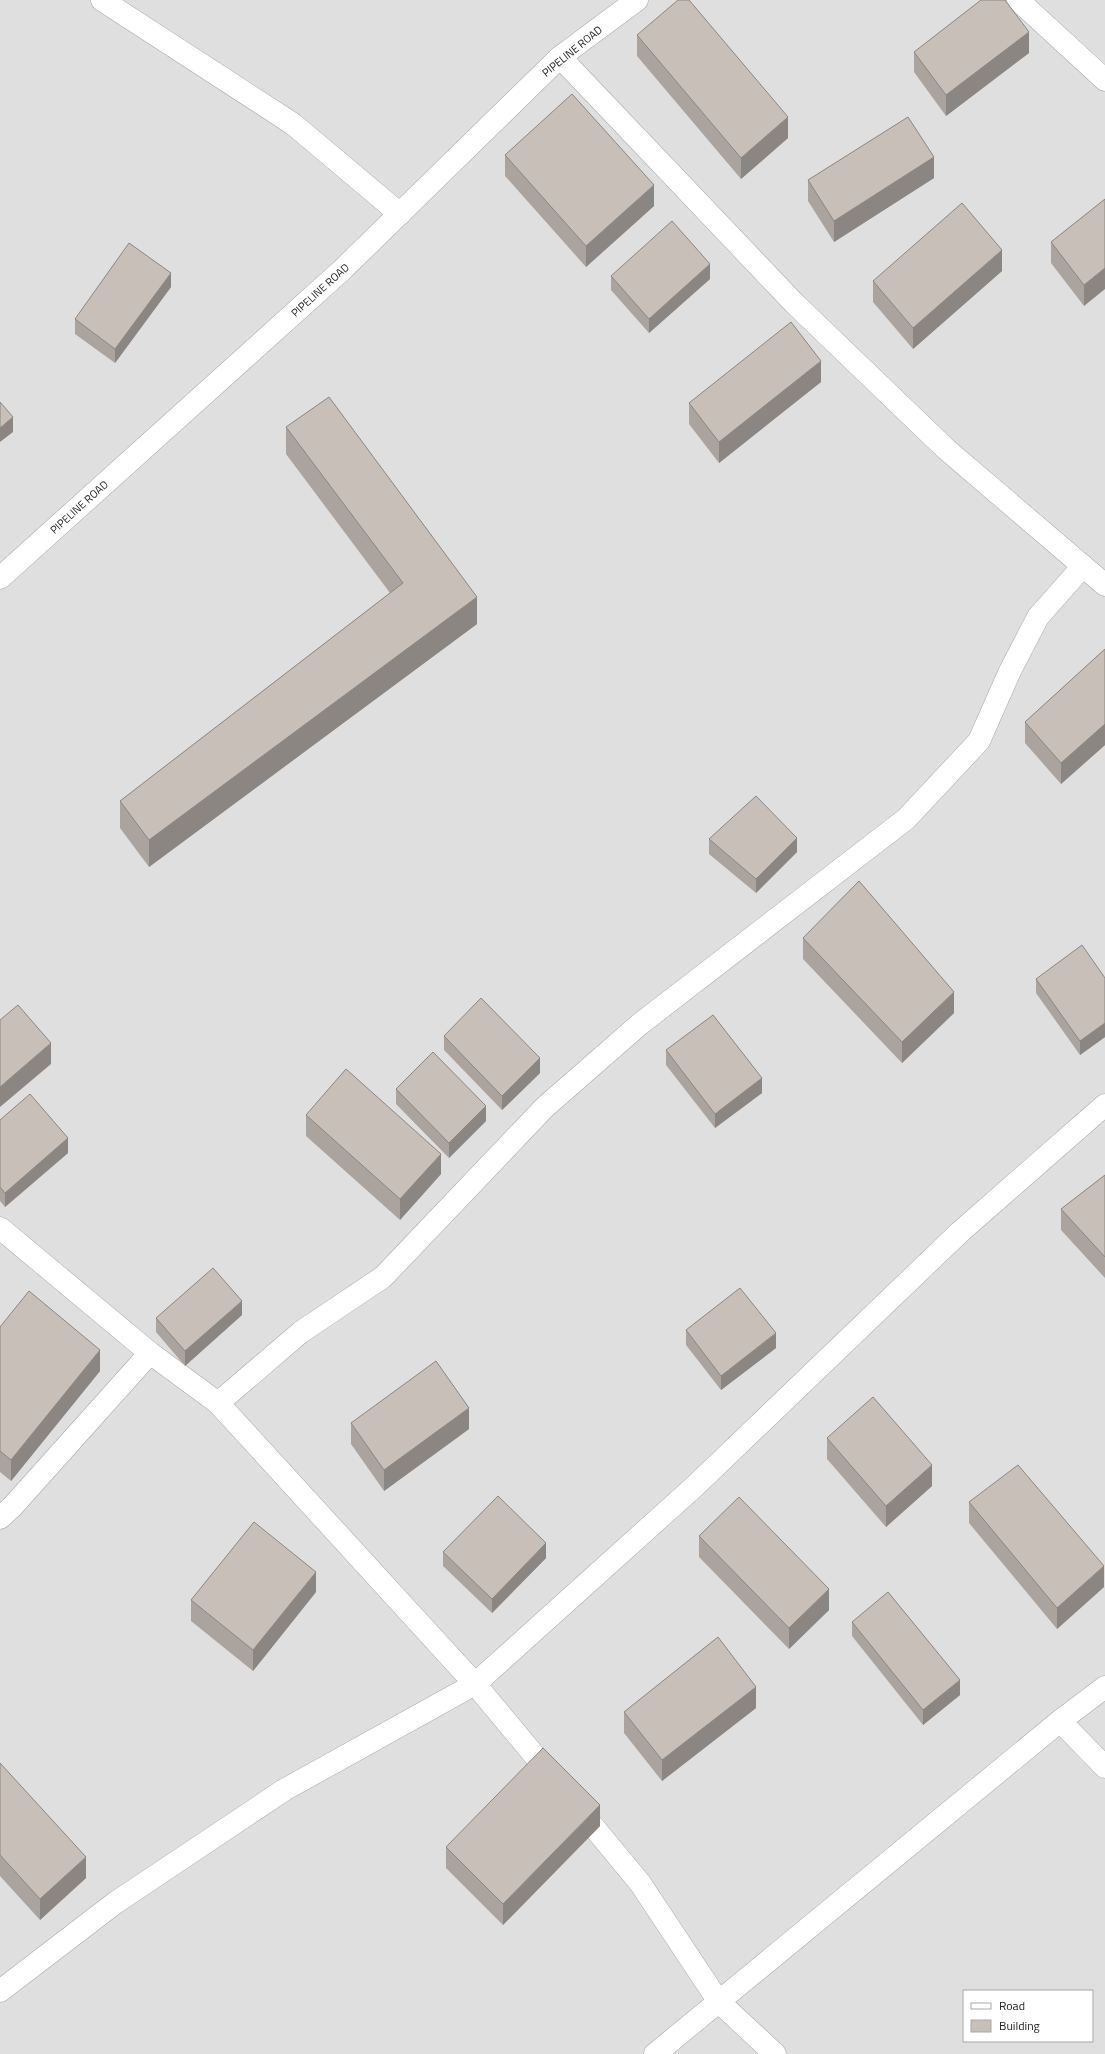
<svg xmlns="http://www.w3.org/2000/svg" width="1105" height="2054" font-family="'Titillium Web',sans-serif">
  <style>
    .residential { fill: #e0dfdf; fill-rule: evenodd }
    .lines { fill: none; stroke-linecap: round; stroke-linejoin: round }
    .minor-casing { stroke: #a9a9a9; stroke-width: 23 }
    .minor { stroke: #fff; stroke-width: 22 }
    .wall { fill: #aba49e }
    .shaded-wall { fill: #8b8681 }
    .building { fill: #c7bfb8; stroke: #8b8681 }
    .labels { text-anchor: middle; dominant-baseline: central; stroke-width: 3; stroke-linejoin: round; paint-order: stroke }
    .street-label { font-size: 11px; fill: #222; stroke: #fff }
  </style>
  <rect width="100%" height="100%" fill="#f2efe9"/>
  <path class="residential" d="M0 0H1105V2054H0ZM964 1991H1092V2041H964Z"/>
  <g class="lines">
    <g class="minor-casing">
      <g id="minor">
        <polyline points="102,0 293,124 400,214"/>
        <polyline points="1018,0 1105,80"/>
        <polyline points="560,57 794,303 946,449 1105,585"/>
        <polyline points="0,578 342,270 560,57 637,0"/>
        <polyline points="0,1228 150,1353 218,1403 475,1684 555,1780"/>
        <polyline points="218,1403 301,1332 383,1277 545,1107 640,1024 906,819 979,741 1010,671 1038,617 1083,566"/>
        <polyline points="0,1518 12,1507 150,1353"/>
        <polyline points="1060,1721 1105,1767"/>
        <polyline points="578,1808 640,1883 719,2002 775,2054"/>
        <polyline points="0,1991 115,1903 284,1790 475,1684 695,1486 960,1232 1105,1105"/>
        <polyline points="655,2054 1060,1721 1105,1687"/>
      </g>
    </g>
    <use href="#minor" class="minor"/>
  </g>
  <g class="wall">
    <polygon points="637,35 788,138 741,179 637,56"/>
    <polygon points="914,52 1029,53 946,116 914,72"/>
    <polygon points="505,155 654,206 586,267 505,176"/>
    <polygon points="934,178 834,242 808,201 808,180"/>
    <polygon points="1105,199 1084,306 1051,263 1051,242"/>
    <polygon points="1002,271 913,349 873,302 873,281"/>
    <polygon points="611,276 710,279 649,333 611,290"/>
    <polygon points="171,287 115,363 75,334 75,319"/>
    <polygon points="821,382 719,463 689,424 689,403"/>
    <polygon points="286,427 477,624 149,867 120,828 120,801 390,593 286,454"/>
    <polygon points="1105,649 1105,745 1061,784 1025,743 1025,722"/>
    <polygon points="709,839 797,852 756,893 709,854"/>
    <polygon points="803,938 954,1013 902,1063 803,959"/>
    <polygon points="1105,978 1105,1037 1080,1055 1036,993 1036,979"/>
    <polygon points="444,1036 540,1073 502,1110 444,1050"/>
    <polygon points="666,1050 762,1093 715,1128 666,1065"/>
    <polygon points="396,1089 486,1121 449,1158 396,1104"/>
    <polygon points="306,1115 441,1174 400,1220 306,1136"/>
    <polygon points="0,1120 68,1153 5,1207 0,1201"/>
    <polygon points="1105,1175 1105,1278 1061,1230 1061,1209"/>
    <polygon points="242,1315 185,1366 156,1332 156,1318"/>
    <polygon points="0,1327 100,1371 11,1481 0,1472"/>
    <polygon points="686,1330 776,1348 721,1390 686,1345"/>
    <polygon points="351,1423 469,1429 384,1491 351,1444"/>
    <polygon points="827,1438 932,1486 886,1527 827,1459"/>
    <polygon points="969,1502 1104,1587 1057,1629 969,1523"/>
    <polygon points="699,1536 829,1610 789,1649 699,1557"/>
    <polygon points="443,1552 546,1558 492,1613 443,1566"/>
    <polygon points="316,1592 253,1671 191,1621 191,1600"/>
    <polygon points="852,1622 960,1695 923,1725 852,1636"/>
    <polygon points="756,1708 662,1781 624,1733 624,1712"/>
    <polygon points="0,1763 86,1878 40,1920 0,1876"/>
    <polygon points="600,1826 503,1925 446,1868 446,1847"/>
  </g>
  <g class="shaded-wall">
    <polygon points="1029,32 1029,53 946,116 946,95"/>
    <polygon points="788,117 788,138 741,179 741,158"/>
    <polygon points="934,157 934,178 834,242 834,221"/>
    <polygon points="654,185 654,206 586,267 586,246"/>
    <polygon points="1002,250 1002,271 913,349 913,328"/>
    <polygon points="710,264 710,279 649,333 649,319"/>
    <polygon points="1105,268 1105,289 1084,306 1084,285"/>
    <polygon points="171,273 171,287 115,363 115,349"/>
    <polygon points="821,361 821,382 719,463 719,442"/>
    <polygon points="13,417 13,432 0,442 0,428"/>
    <polygon points="477,597 477,624 149,867 149,840"/>
    <polygon points="1105,724 1105,745 1061,784 1061,763"/>
    <polygon points="797,838 797,852 756,893 756,879"/>
    <polygon points="954,992 954,1013 902,1063 902,1042"/>
    <polygon points="1105,1023 1105,1037 1080,1055 1080,1041"/>
    <polygon points="51,1043 51,1064 0,1107 0,1087"/>
    <polygon points="540,1058 540,1073 502,1110 502,1096"/>
    <polygon points="762,1078 762,1093 715,1128 715,1114"/>
    <polygon points="486,1106 486,1121 449,1158 449,1143"/>
    <polygon points="68,1138 68,1153 5,1207 5,1193"/>
    <polygon points="441,1154 441,1174 400,1220 400,1199"/>
    <polygon points="242,1301 242,1315 185,1366 185,1351"/>
    <polygon points="776,1333 776,1348 721,1390 721,1376"/>
    <polygon points="100,1350 100,1371 11,1481 11,1460"/>
    <polygon points="469,1408 469,1429 384,1491 384,1470"/>
    <polygon points="932,1465 932,1486 886,1527 886,1506"/>
    <polygon points="546,1543 546,1558 492,1613 492,1599"/>
    <polygon points="1104,1566 1104,1587 1057,1629 1057,1608"/>
    <polygon points="316,1572 316,1592 253,1671 253,1650"/>
    <polygon points="829,1589 829,1610 789,1649 789,1628"/>
    <polygon points="960,1680 960,1695 923,1725 923,1710"/>
    <polygon points="756,1687 756,1708 662,1781 662,1760"/>
    <polygon points="600,1805 600,1826 503,1925 503,1904"/>
    <polygon points="86,1857 86,1878 40,1920 40,1899"/>
  </g>
  <g class="building">
    <polygon points="678,0 689,0 788,117 741,158 637,35"/>
    <polygon points="981,0 1005,0 1029,32 946,95 914,52"/>
    <polygon points="572,94 654,185 586,246 505,155"/>
    <polygon points="908,117 934,157 834,221 808,180"/>
    <polygon points="1105,199 1105,268 1084,285 1051,242"/>
    <polygon points="962,203 1002,250 913,328 873,281"/>
    <polygon points="672,221 710,264 649,319 611,276"/>
    <polygon points="129,243 171,273 115,349 75,319"/>
    <polygon points="791,322 821,361 719,442 689,403"/>
    <polygon points="329,397 477,597 149,840 120,801 403,583 286,427"/>
    <polygon points="0,402 13,417 0,428"/>
    <polygon points="1105,649 1105,724 1061,763 1025,722"/>
    <polygon points="756,796 797,838 756,879 709,839"/>
    <polygon points="859,881 954,992 902,1042 803,938"/>
    <polygon points="1082,945 1105,978 1105,1023 1080,1041 1036,979"/>
    <polygon points="481,998 540,1058 502,1096 444,1036"/>
    <polygon points="18,1005 51,1043 0,1087 0,1020"/>
    <polygon points="713,1015 762,1078 715,1114 666,1050"/>
    <polygon points="433,1052 486,1106 449,1143 396,1089"/>
    <polygon points="346,1069 441,1154 400,1199 306,1115"/>
    <polygon points="30,1094 68,1138 5,1193 0,1187 0,1120"/>
    <polygon points="1105,1175 1105,1257 1061,1209"/>
    <polygon points="213,1268 242,1301 185,1351 156,1318"/>
    <polygon points="740,1288 776,1333 721,1376 686,1330"/>
    <polygon points="29,1291 100,1350 11,1460 0,1451 0,1327"/>
    <polygon points="436,1361 469,1408 384,1470 351,1423"/>
    <polygon points="873,1397 932,1465 886,1506 827,1438"/>
    <polygon points="1018,1465 1104,1566 1057,1608 969,1502"/>
    <polygon points="498,1496 546,1543 492,1599 443,1552"/>
    <polygon points="739,1497 829,1589 789,1628 699,1536"/>
    <polygon points="254,1522 316,1572 253,1650 191,1600"/>
    <polygon points="888,1592 960,1680 923,1710 852,1622"/>
    <polygon points="718,1637 756,1687 662,1760 624,1712"/>
    <polygon points="543,1748 600,1805 503,1904 446,1847"/>
    <polygon points="0,1763 86,1857 40,1899 0,1855"/>
  </g>
  <g class="labels">
    <g class="street-label">
      <text transform="translate(572 51) rotate(-39)">PIPELINE ROAD</text>
      <text transform="translate(320 290) rotate(-42)">PIPELINE ROAD</text>
      <text transform="translate(79 507) rotate(-42)">PIPELINE ROAD</text>
    </g>
  </g>
  <rect x="963" y="1990" width="130" height="52" fill="#ffffff" stroke="#a7a7a7"/>
  <rect x="971" y="2003" width="20" height="6" fill="#ffffff" stroke="#a7a7a7"/>
  <text x="999" y="2010" font-size="12" fill="#222222">Road</text>
  <rect x="971" y="2020" width="20" height="12" fill="#c7bfb8" stroke="#a7a7a7"/>
  <text x="999" y="2030" font-size="12" fill="#222222">Building</text>
</svg>
